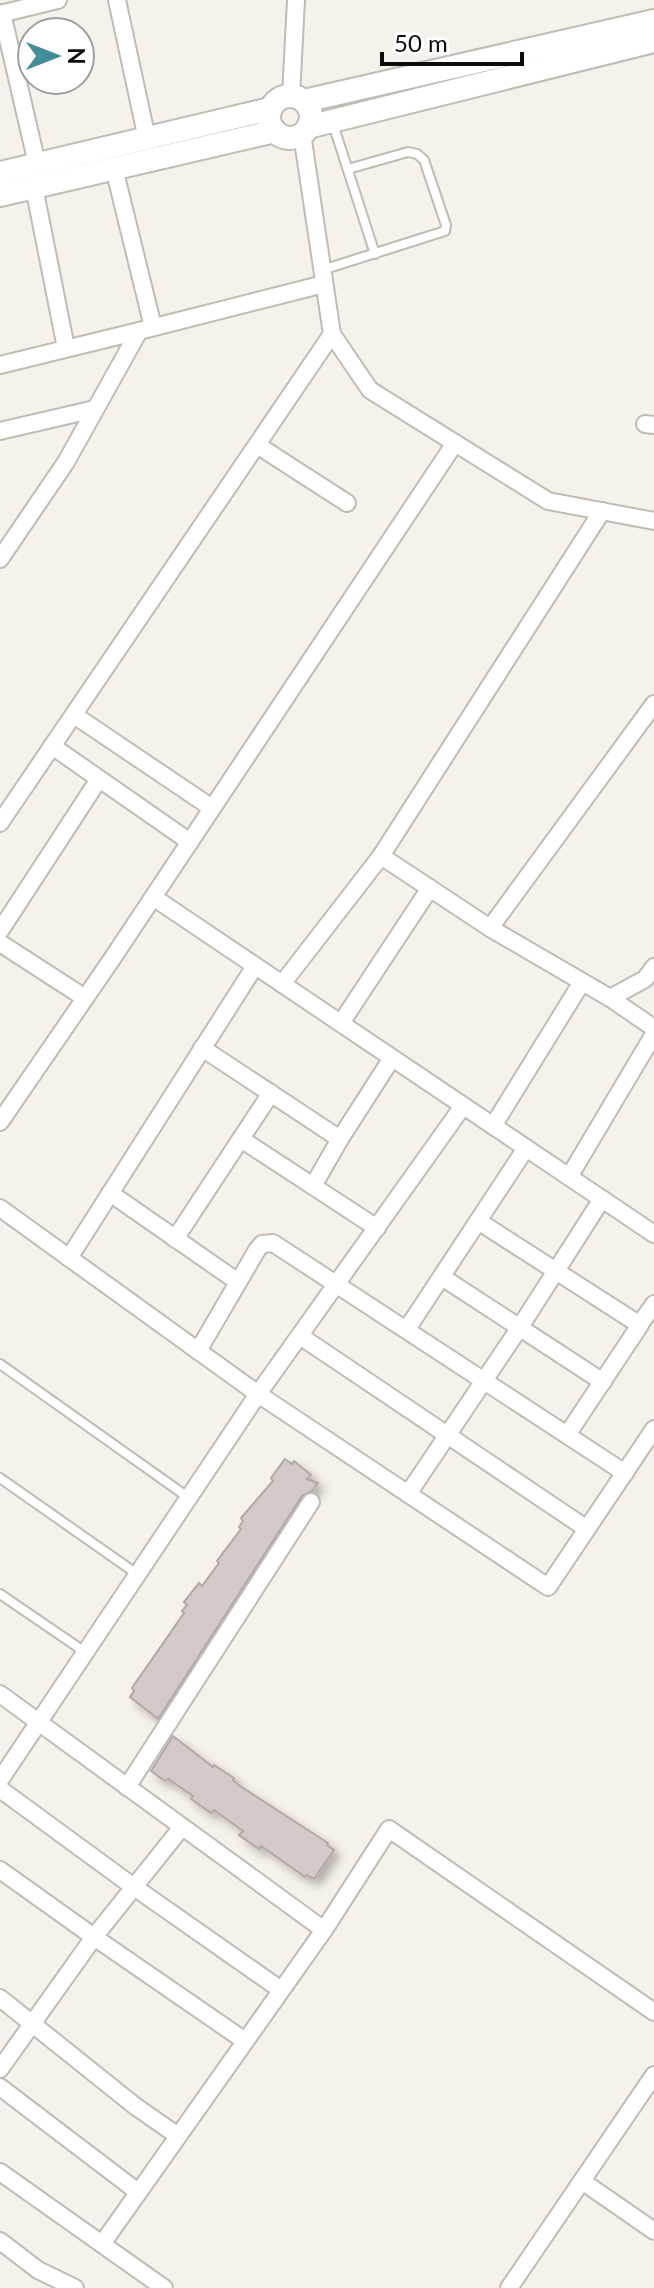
<svg xmlns="http://www.w3.org/2000/svg" width="654" height="2288" font-family="Lato,sans-serif">
  <style>
    .building { fill: #d2c9c8; stroke: #b1a8a7; stroke-width: 2; filter: url(#shadow) }
    .lines { fill: none; stroke-linecap: round; stroke-linejoin: round }
    .lane-casing { stroke: #c0bbb5; stroke-width: 12 }
    .street-casing { stroke: #c0bbb5; stroke-width: 20 }
    .secondary-casing { stroke: #c0bbb5; stroke-width: 26 }
    .lane { stroke: #fff; stroke-width: 8 }
    .street { stroke: #fff; stroke-width: 16 }
    .secondary { stroke: #fff; stroke-width: 22 }
  </style>
  <defs>
    <filter id="shadow"><feDropShadow dx="6" dy="6" stdDeviation="4" flood-color="#0004"/></filter>
  </defs>
  <rect width="100%" height="100%" fill="#f6f1ea"/>
  <g class="building">
    <polygon points="285,1459 292,1464 294,1461 311,1475 307,1479 318,1483 312,1491 302,1496 158,1719 130,1697 134,1691 132,1688 184,1613 182,1611 187,1605 184,1602 199,1583 202,1586 219,1563 217,1561 241,1529 239,1527 243,1521 241,1518 273,1481 271,1478"/>
    <polygon points="173,1736 213,1767 214,1765 234,1778 233,1780 240,1786 328,1843 327,1845 334,1850 314,1879 307,1875 305,1877 261,1846 259,1849 239,1835 243,1831 214,1810 211,1813 191,1799 193,1796 168,1779 165,1781 151,1771"/>
  </g>
  <g class="lines">
    <g class="lane-casing">
      <g id="lane">
        <polyline points="332,121 375,254"/>
        <polyline points="322,270 445,231 446,225 424,160 417,154 408,152 348,169"/>
        <polyline points="0,1364 189,1498"/>
        <polyline points="0,1478 137,1574"/>
        <polyline points="0,1594 85,1652"/>
      </g>
    </g>
    <g class="street-casing">
      <g id="street">
        <polyline points="117,0 147,139"/>
        <polyline points="2,13 37,164"/>
        <polyline points="0,14 58,0"/>
        <polyline points="291,96 296,0"/>
        <polyline points="302,134 332,334 370,390 548,501 654,521"/>
        <polyline points="114,168 153,327"/>
        <polyline points="34,187 66,348"/>
        <polyline points="0,365 139,331"/>
        <polyline points="645,424 654,425"/>
        <polyline points="0,431 95,409"/>
        <polyline points="257,445 347,503"/>
        <polyline points="602,511 381,856 490,928 610,998 645,979 654,967"/>
        <polyline points="0,559 66,462 139,331 324,284"/>
        <polyline points="74,715 212,808"/>
        <polyline points="52,746 190,842"/>
        <polyline points="0,823 332,334"/>
        <polyline points="153,897 654,1234"/>
        <polyline points="490,928 654,704"/>
        <polyline points="0,931 99,779"/>
        <polyline points="0,943 85,998"/>
        <polyline points="282,984 381,856"/>
        <polyline points="610,998 654,1028"/>
        <polyline points="341,1023 430,888"/>
        <polyline points="202,1048 340,1139"/>
        <polyline points="0,1122 112,959 455,443"/>
        <polyline points="493,1126 582,982"/>
        <polyline points="241,1139 377,1228"/>
        <polyline points="569,1177 654,1034"/>
        <polyline points="313,1186 340,1139 392,1058"/>
        <polyline points="110,1193 238,1282"/>
        <polyline points="0,1208 258,1394 548,1587 654,1429"/>
        <polyline points="478,1221 640,1325 567,1435"/>
        <polyline points="175,1239 271,1093"/>
        <polyline points="69,1258 255,966"/>
        <polyline points="442,1277 603,1382"/>
        <polyline points="640,1324 654,1304"/>
        <polyline points="407,1329 526,1148"/>
        <polyline points="300,1336 587,1529"/>
        <polyline points="198,1351 257,1250 262,1244 273,1243 625,1473"/>
        <polyline points="408,1494 520,1327 602,1199"/>
        <polyline points="0,1694 324,1930"/>
        <polyline points="0,1780 258,1394 463,1106"/>
        <polyline points="127,1787 311,1502"/>
        <polyline points="0,1789 127,1882 281,1990"/>
        <polyline points="182,1827 94,1937 245,2041"/>
        <polyline points="0,1870 94,1937 0,2069"/>
        <polyline points="0,1998 135,2106 178,2136"/>
        <polyline points="0,2087 138,2192"/>
        <polyline points="0,2172 164,2288"/>
        <polyline points="582,2181 654,2231"/>
        <polyline points="0,2241 38,2270 75,2288"/>
        <polyline points="102,2244 324,1930 389,1829 654,2012"/>
        <polyline points="509,2288 654,2075"/>
      </g>
    </g>
    <g class="secondary-casing">
      <g id="secondary">
        <circle cx="290" cy="117" r="21"/>
        <polyline points="304,101 654,21"/>
        <polyline points="308,127 654,41"/>
        <polyline points="0,173 270,109"/>
        <polyline points="0,195 275,131"/>
      </g>
    </g>
    <use href="#lane" class="lane"/>
    <use href="#street" class="street"/>
    <use href="#secondary" class="secondary"/>
  </g>
  <g transform="translate(56 56) rotate(90)"><circle r="38" fill="#ffffff" stroke="#9f9e9d" stroke-width="2"/>
  <path d="M0-6L14 30L0 20L-14 30Z" fill="#458a97"/>
  <text y="-12" font-size="22" font-weight="bold" text-anchor="middle" fill="#0e0c0a">N</text>
  </g>
  <path d="M382 52v12h140v-12" fill="none" stroke="#0e0c0a" stroke-width="4"/>
  <text x="394" y="52" font-size="24" fill="#0e0c0a" stroke="#ffffff" stroke-width="6" paint-order="stroke">50 m</text>
</svg>
